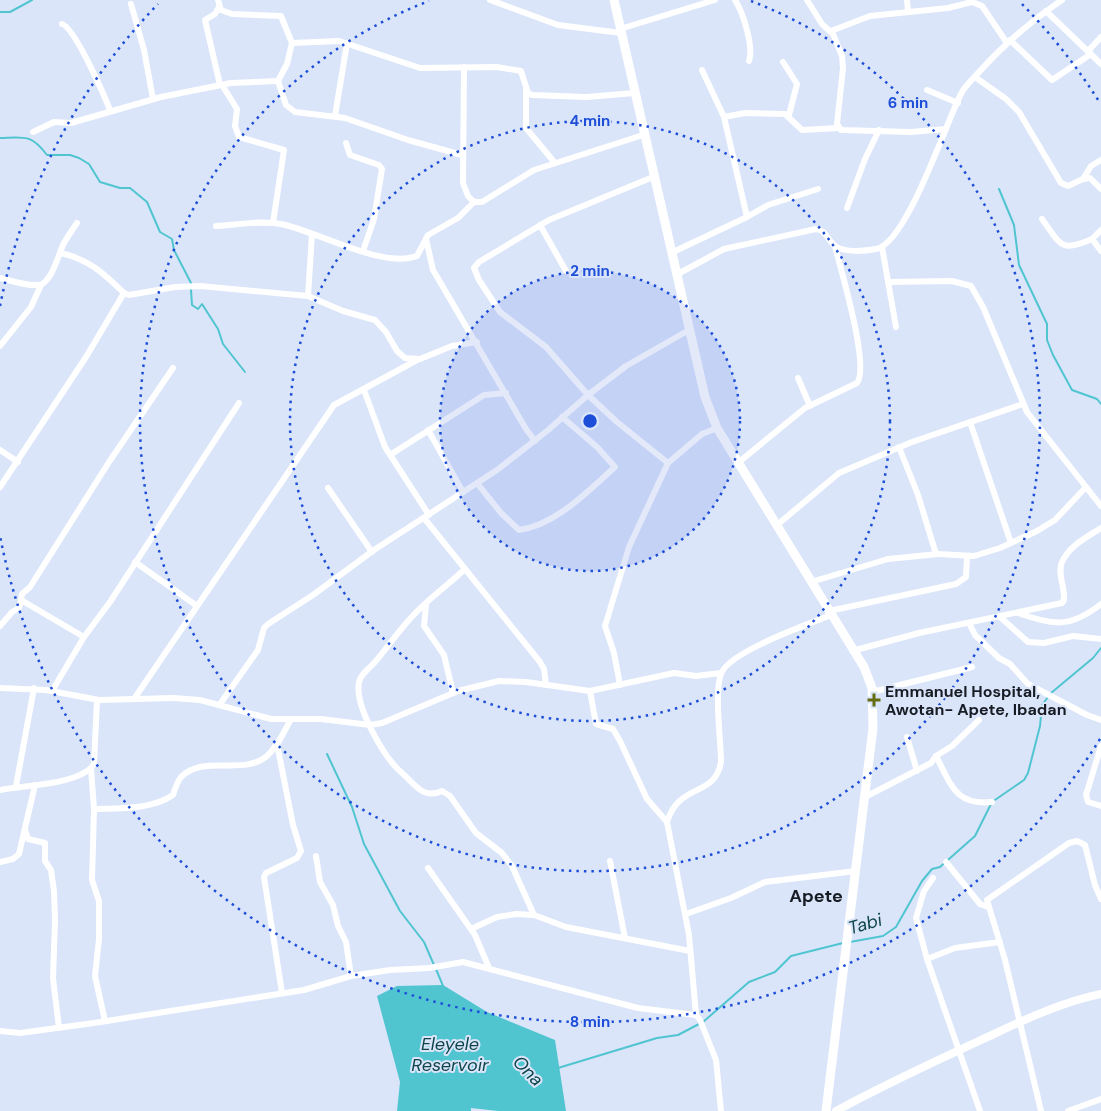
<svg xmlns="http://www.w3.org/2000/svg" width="1101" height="1111" font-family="'DM Sans',sans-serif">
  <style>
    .water { fill: #50c5d0 }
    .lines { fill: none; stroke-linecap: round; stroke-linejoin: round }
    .stream { stroke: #50c5d0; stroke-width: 2 }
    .minor { stroke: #fff; stroke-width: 6 }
    .tertiary { stroke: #fff; stroke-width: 8 }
    .secondary { stroke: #fff; stroke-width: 9 }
    .ring { fill: none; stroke: #1d4ed8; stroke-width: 2.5; stroke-dasharray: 2.5 5 }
    .poi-dot { fill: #656d13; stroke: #dae5fa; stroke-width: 2 }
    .labels { text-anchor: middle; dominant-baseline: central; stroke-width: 4; stroke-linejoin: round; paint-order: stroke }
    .poi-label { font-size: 16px; font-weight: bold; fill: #181c24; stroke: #dae5fa; text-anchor: start }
    .neighbourhood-label { font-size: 18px; font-weight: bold; fill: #181c24; stroke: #dae5fa }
    .water-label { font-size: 18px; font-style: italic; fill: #0f454a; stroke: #dae5fa }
    .centre { fill: #1d4ed8; stroke: #dae5fa; stroke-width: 2.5 }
    .ring-label { font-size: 15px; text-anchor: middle; font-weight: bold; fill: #1d4ed8; stroke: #dae5fa; stroke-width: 4; stroke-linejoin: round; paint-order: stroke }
  </style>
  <rect width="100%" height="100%" fill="#dae5fa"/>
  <polygon class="water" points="443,985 487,1012 555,1040 566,1111 498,1111 471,1108 471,1111 397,1111 400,1082 377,996 397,986"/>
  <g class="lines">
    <g class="stream">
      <polyline points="0,12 10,12 32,0"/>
      <path d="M0 138C25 137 31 134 47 155H70L79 158 89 164 100 182 120 188H130L147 202 160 232 172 239 174 250 191 283"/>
      <polyline points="999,189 1014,225 1019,265 1047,324 1047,340 1053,355 1072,390 1097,399 1101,404"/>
      <polyline points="191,290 192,305 198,309 202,304 218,329 223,344 245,372"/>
      <polyline points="1051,693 1093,658 1101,648"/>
      <polyline points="327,754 352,807 364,844 400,911 424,942 434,965"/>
      <polyline points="850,942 883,936 896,927 922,881 932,869 940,867 975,836 992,802 1024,780 1028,773 1040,726 1042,705 1048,697"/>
      <polyline points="436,969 443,986"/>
      <polyline points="703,1022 749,982 775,972 791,956 843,943"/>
      <polyline points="558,1068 657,1038 678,1035 699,1024"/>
    </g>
    <g class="minor">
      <polyline points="490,0 558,25 621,33"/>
      <path d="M735 0C743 12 754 47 749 61"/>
      <polyline points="807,0 822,24 833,34 842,56 843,68 837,124 841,130 911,132 946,129"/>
      <polyline points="907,0 908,11"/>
      <polyline points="131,4 144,50 153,99"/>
      <polyline points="219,7 215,14 205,20 220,85"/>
      <polyline points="1046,11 1101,64"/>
      <path d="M62 24C75 28 104 95 110 110"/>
      <polyline points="620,29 715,0"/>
      <polyline points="831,31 870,16 948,8 972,2 982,6 1007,43"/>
      <polyline points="1010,40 1052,80 1091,54"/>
      <polyline points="292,43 339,41 420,68 497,67 521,71 528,93 532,95 587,97 634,93"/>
      <polyline points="1088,51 1101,37"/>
      <polyline points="783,62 797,84 789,115"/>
      <polyline points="464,67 463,183 468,196 474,202 482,202 534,170 643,135"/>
      <polyline points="975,77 1006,99 1019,112 1061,183 1068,186 1083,179 1090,178 1101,189"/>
      <polyline points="278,81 286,105 295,112 345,118 408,140 462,155"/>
      <polyline points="222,85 237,109 235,126 239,137 284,150 273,223"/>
      <polyline points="526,89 526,128 555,163"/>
      <polyline points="927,90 958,103"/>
      <polyline points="335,116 347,43"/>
      <polyline points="724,117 745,113 785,114 802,130 839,128"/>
      <polyline points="33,132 54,122 71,123 161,97 231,83 278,81 287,64 292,43 281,16 232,14 221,10 218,0"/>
      <polyline points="346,143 350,155 379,165 382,169 374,219 363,251"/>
      <polyline points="653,177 549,220 479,262 474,268 479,280 500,312 546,347 588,395 617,422 668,463"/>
      <polyline points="1083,179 1091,166 1101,160"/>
      <polyline points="847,208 865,159 879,130"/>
      <polyline points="747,217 768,205 818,189"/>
      <path d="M1042 219C1061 245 1060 253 1092 239"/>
      <polyline points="540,225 566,271"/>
      <path d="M216 226C236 225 261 220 281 224 317 231 382 269 417 256L428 235 458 218 474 202"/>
      <polyline points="1101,230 1092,239 1101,251"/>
      <polyline points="426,239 433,270 526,429 535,441"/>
      <polyline points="882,247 896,327"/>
      <path d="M61 253C90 260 103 273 124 293L129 295 175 287 200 286 308 296 343 311 375 320 386 332 397 351 405 358 420 359 452 346 477 342"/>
      <polyline points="671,253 747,217 724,117 702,70"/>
      <path d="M676 275 724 249 816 229C826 230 828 241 835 246 844 253 866 251 876 249 907 244 946 121 962 92 966 85 974 78 979 72 1004 44 1031 21 1062 0"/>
      <path d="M0 278C12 281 26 286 39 285 52 283 59 252 64 243 68 236 73 229 77 223"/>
      <polyline points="888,282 952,281 971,286 983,307 1027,412 1101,506"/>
      <polyline points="308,296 312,234"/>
      <polyline points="0,346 31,307 41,285"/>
      <polyline points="798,378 810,406"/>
      <polyline points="364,390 385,447 429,515"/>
      <polyline points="970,422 1011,543"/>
      <polyline points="428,430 463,492"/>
      <polyline points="899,447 918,495 936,554"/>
      <polyline points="0,450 18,462"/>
      <polyline points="390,455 484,395 506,393"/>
      <path d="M739 462 805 408 857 383C870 366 841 271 835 246"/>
      <path d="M477 483 501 513 519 530C556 525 588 491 615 467L597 447 562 417"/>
      <polyline points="0,487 86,357 124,293"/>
      <polyline points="328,488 372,552"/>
      <polyline points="424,518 540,662 544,669 546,685"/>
      <polyline points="777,525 839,473 912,442 1023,404"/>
      <polyline points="135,562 197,606"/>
      <path d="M465 569C447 586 425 601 409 620 397 633 387 648 375 662 370 668 361 673 359 682 354 705 384 758 402 773 415 784 423 800 442 791L450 796 476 833 502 853 512 866 534 915 566 927 690 951"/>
      <polyline points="811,582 888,559 938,554 974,556 1000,548 1037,531 1055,520 1086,487"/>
      <polyline points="426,605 424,626 444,655 453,693"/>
      <polyline points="829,611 956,584 966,577 967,556"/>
      <path d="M1018 613C1054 625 1069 629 1101 604"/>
      <polyline points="1000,617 1028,642 1044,643 1073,636 1101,639"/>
      <polyline points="969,623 975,635 999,658 1010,664 1028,684 1087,715 1101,720"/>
      <polyline points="0,626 12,612 19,608 21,600"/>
      <polyline points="84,637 21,600 22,594 30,587 109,462 173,368"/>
      <path d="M852 651 919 633 1062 603C1069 597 1056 574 1062 562 1069 546 1087 537 1101 528"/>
      <polyline points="620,685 614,653 605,626 629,547 668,463 702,434 717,428"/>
      <polyline points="0,688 46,690 99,700 173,698 200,700 271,719 321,719 370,725 382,723 458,691 499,681 526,682 590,691 674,673 696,676 721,673"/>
      <polyline points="52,691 84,637 110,602 239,403"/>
      <polyline points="590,691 596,724 613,729 620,741 647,799 667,822"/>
      <polyline points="872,692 972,667"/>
      <polyline points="134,699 334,405 419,359"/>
      <polyline points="220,704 258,650 264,628 268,624 313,595 374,550 497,470 547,431 588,395 626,366 689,330"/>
      <polyline points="907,737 917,771"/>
      <polyline points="277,744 293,825 301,851 297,858 266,873 264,877 282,993"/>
      <polyline points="1101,746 1086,795 1088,802 1101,806"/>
      <path d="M936 756C951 784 955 806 992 802"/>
      <polyline points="91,769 94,809 92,880 99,901 99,939 95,976 105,1021"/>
      <polyline points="16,786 34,688"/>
      <path d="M0 790C23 785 81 785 94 764L97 700"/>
      <polyline points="865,797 931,763 936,756 952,746 979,720"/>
      <path d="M94 809C119 808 151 810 173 795 175 789 177 782 181 777 203 754 244 776 267 756 278 746 284 732 291 719"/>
      <polyline points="25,830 28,839 45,843 45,861 51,870 54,891 55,921 53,978 59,1028"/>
      <polyline points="316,856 320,882 333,905 338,926 346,942 351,976"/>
      <polyline points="610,861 625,938"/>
      <polyline points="0,862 13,859 19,854 35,785"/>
      <polyline points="946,862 980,904 988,907"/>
      <polyline points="428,868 475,935 489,968"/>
      <polyline points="933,878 924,891 916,918 927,959 980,1111"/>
      <polyline points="686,914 731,898 765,882 856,871"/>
      <polyline points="471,929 497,917 516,914 534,915"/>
      <polyline points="927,959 955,948 1000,942"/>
      <polyline points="0,1031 20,1033 94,1023 304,990 351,976 390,970 429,968 463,962 638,1008 696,1015"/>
      <path d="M721 1111 716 1060 700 1020 696 1015 689 935 667 822C679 782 715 798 721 762 721 741 714 692 721 674 728 652 809 624 831 615"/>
      <polyline points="1041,1111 1005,960 987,900 1069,843 1077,841 1085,845 1095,885 1101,899"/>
      <polyline points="1068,1111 1101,1099"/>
    </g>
    <path class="tertiary" d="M836 1111C887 1083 940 1059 994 1034 1028 1018 1063 1002 1101 994"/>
    <polyline class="secondary" points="614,0 705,397 717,428 864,667 872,688 873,728 826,1111"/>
  </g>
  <circle cx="590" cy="421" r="150" fill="#1d4ed8" fill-opacity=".12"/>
  <g class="ring">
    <circle cx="590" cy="421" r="150"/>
    <circle cx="590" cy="421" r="300"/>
    <path d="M751 1A450 450 0 1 1 429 1"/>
    <path d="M1100 739A601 601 0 0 1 0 536M0 306A601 601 0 0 1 158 4M1022 4A601 601 0 0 1 1100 103"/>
  </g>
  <path class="poi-dot" d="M871.5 692.5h5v5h5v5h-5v5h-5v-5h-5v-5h5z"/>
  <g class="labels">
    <g class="poi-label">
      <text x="885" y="691">Emmanuel Hospital,<tspan x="885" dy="18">Awotan- Apete, Ibadan</tspan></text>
    </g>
    <g class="neighbourhood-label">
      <text x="816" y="896">Apete</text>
    </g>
    <g class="water-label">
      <text transform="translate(865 924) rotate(-16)">Tabi</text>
      <text x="450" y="1044">Eleyele<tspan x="450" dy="21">Reservoir</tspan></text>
      <text transform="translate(528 1071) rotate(45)">Ona</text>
    </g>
  </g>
  <circle cx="590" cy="421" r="8" class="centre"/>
  <g class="ring-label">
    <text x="908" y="108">6 min</text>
    <text x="590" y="126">4 min</text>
    <text x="590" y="276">2 min</text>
    <text x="590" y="1027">8 min</text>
  </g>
</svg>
